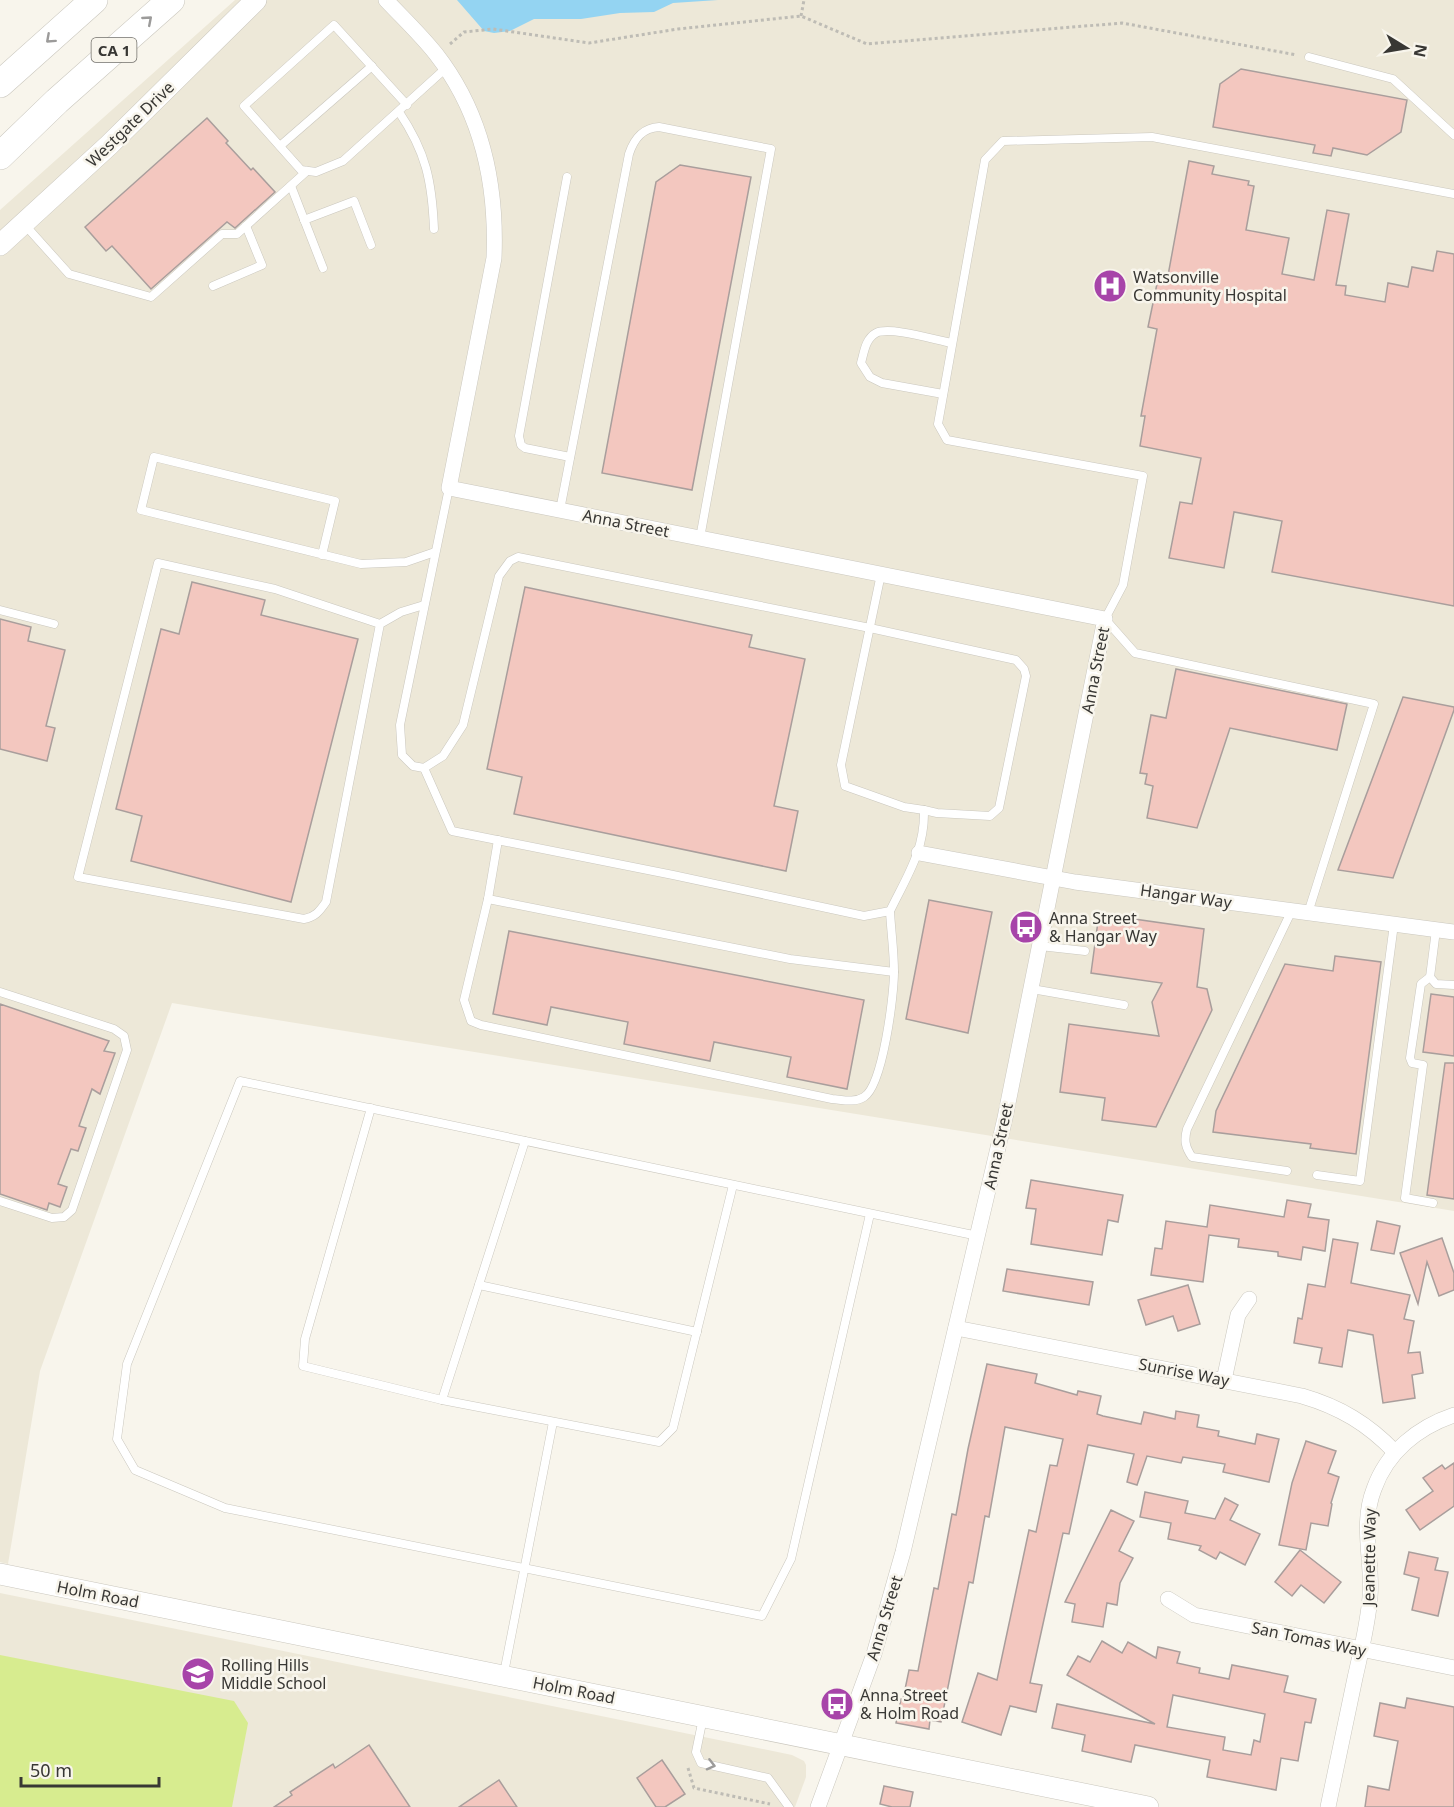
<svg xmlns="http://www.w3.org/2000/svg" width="1454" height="1807" font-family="'Noto Sans',sans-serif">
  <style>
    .built { fill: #ede8d8 }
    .green { fill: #d7ec8f }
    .water { fill: #94d4f2 }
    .building { fill: #f3c7bf; stroke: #a99e9c; stroke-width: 1.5; fill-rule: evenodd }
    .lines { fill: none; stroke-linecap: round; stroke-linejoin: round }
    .lane-casing { stroke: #cac7be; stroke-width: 9 }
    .street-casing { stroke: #cac7be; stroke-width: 16 }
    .secondary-casing { stroke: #cac7be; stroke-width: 22 }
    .highway-casing { stroke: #cac7be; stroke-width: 28 }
    .path { stroke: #bebcb5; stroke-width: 3; stroke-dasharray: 3 3; stroke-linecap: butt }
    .lane { stroke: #fff; stroke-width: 8 }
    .street { stroke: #fff; stroke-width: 15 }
    .secondary { stroke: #fff; stroke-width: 21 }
    .highway { stroke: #fff; stroke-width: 27 }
    .oneway { stroke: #9c9b9a }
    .labels { text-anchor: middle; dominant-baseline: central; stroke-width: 5; stroke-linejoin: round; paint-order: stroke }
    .shield { fill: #f8f5ec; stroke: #72706b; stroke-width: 1.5 }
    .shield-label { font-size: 15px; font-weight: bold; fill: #383734 }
    .street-label { font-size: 16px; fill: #383734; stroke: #f8f5ec }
    .poi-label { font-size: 16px; fill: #383734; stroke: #f8f5ec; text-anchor: start }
  </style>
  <rect width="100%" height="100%" fill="#f8f5ec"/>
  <g class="built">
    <polygon points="235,0 1454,0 1454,1211 172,1003 40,1371 8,1564 0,1562 0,210"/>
    <polygon points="0,1593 792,1755 804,1761 806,1765 806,1777 795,1807 0,1807"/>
  </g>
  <polygon class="green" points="0,1655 234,1701 248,1723 232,1807 0,1807"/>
  <polygon class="water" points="457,0 718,0 673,3 654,12 620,13 581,19 534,19 510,31 494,33 484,31"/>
  <g class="building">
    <polygon points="1241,69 1407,100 1401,132 1367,155 1333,148 1331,156 1313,153 1315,145 1213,127 1220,84"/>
    <polygon points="207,118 228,141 226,143 251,170 253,168 275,192 235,228 227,222 151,289 112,246 106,251 85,227"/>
    <polygon points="1189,161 1214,166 1212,174 1249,181 1248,185 1254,186 1246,230 1289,238 1282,274 1314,280 1327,210 1349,214 1336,285 1346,286 1345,295 1385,302 1388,283 1408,287 1412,267 1433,271 1437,251 1454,254 1454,606 1272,572 1282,521 1234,512 1224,568 1169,558 1180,502 1192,504 1201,458 1140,446 1145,416 1141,416 1157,329 1148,327 1158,279 1167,281"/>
    <polygon points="680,165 751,177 692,490 602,473 656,182"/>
    <polygon points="192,582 265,600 261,615 358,639 291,902 131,861 142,816 116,809 161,629 179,634"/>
    <polygon points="525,587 752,635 749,647 805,659 774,806 798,811 786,871 514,814 522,777 487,769"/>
    <polygon points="0,619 31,627 28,641 65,650 46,726 55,728 47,761 0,749"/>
    <polygon points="1176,669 1347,704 1337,750 1230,728 1197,828 1147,818 1153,786 1145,784 1147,774 1140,773 1151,715 1166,718"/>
    <polygon points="1403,697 1454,707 1454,710 1393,878 1338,870"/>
    <polygon points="929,900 992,912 968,1033 906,1019"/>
    <polygon points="1099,914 1204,929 1197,987 1207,989 1212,1010 1156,1127 1102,1120 1105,1098 1060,1092 1069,1024 1159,1036 1152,1002 1162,983 1091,973"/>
    <polygon points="509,931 864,1000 847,1089 787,1077 791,1057 714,1042 710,1061 624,1044 628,1022 551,1007 547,1025 493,1014"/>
    <polygon points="1335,956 1381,962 1356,1154 1310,1148 1311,1144 1213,1132 1216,1111 1285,964 1333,971"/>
    <polygon points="1431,994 1454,997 1454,1056 1423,1052"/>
    <polygon points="0,1004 109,1041 104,1051 115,1053 100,1094 92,1089 79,1126 86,1128 78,1151 71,1149 58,1184 67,1187 60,1207 49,1203 47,1210 0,1194"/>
    <polygon points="1445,1063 1454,1063 1454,1199 1427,1195"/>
    <polygon points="1031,1180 1123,1195 1118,1222 1108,1220 1102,1255 1031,1244 1036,1209 1026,1208"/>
    <polygon points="1287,1200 1311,1204 1308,1217 1329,1220 1325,1251 1303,1247 1301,1260 1278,1256 1278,1252 1238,1247 1239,1239 1209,1235 1203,1282 1151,1275 1155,1248 1162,1249 1166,1221 1207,1227 1210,1205 1284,1217"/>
    <polygon points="1377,1221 1400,1226 1394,1254 1371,1250"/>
    <polygon points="1442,1238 1454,1273 1454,1290 1439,1296 1427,1262 1418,1304 1400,1253"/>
    <polygon points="1333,1239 1358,1243 1351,1283 1410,1295 1404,1319 1414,1321 1408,1353 1420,1352 1423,1373 1412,1375 1415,1398 1383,1403 1373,1335 1348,1330 1342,1367 1319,1363 1322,1348 1294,1343 1298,1318 1302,1319 1308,1284 1325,1287"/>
    <polygon points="1007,1269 1093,1282 1089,1305 1003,1291"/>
    <polygon points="1188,1285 1200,1324 1178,1331 1173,1316 1146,1325 1138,1300"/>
    <polygon points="987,1364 1037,1374 1035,1383 1077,1395 1078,1391 1101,1396 1097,1414 1103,1416 1141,1424 1144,1412 1175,1419 1176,1411 1199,1415 1197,1427 1219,1431 1218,1436 1255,1444 1257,1434 1279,1439 1269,1482 1223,1472 1225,1464 1183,1457 1181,1463 1147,1456 1137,1485 1127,1482 1134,1454 1088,1445 1069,1534 1063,1533 1030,1683 1042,1685 1036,1712 1010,1706 1001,1735 962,1722 978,1673 997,1680 1029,1530 1036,1532 1050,1465 1057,1466 1063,1439 1005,1427 989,1517 985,1516 973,1583 969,1582 941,1722 930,1720 929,1729 896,1723 901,1699 903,1699 909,1670 918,1671 934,1588 938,1589 952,1514 956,1515 968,1449"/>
    <polygon points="1306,1441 1336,1451 1328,1473 1339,1477 1331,1503 1332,1504 1328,1526 1311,1523 1306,1550 1279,1545 1292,1483"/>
    <polygon points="1454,1463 1454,1506 1420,1530 1406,1510 1433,1491 1423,1478 1442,1465 1445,1469"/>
    <polygon points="1145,1492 1188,1501 1185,1513 1215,1519 1225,1498 1238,1505 1230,1520 1260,1534 1245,1565 1220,1552 1216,1559 1199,1550 1201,1546 1168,1539 1171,1523 1140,1517"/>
    <polygon points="1111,1510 1134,1521 1119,1551 1133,1558 1120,1583 1117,1605 1107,1603 1103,1627 1072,1622 1075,1604 1065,1602"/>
    <polygon points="1300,1550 1341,1582 1324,1603 1301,1585 1292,1596 1275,1582"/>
    <polygon points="1409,1552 1438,1558 1435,1570 1448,1572 1438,1616 1412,1610 1419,1578 1404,1574"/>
    <path d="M1102 1641 1122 1653 1128 1642 1156 1658 1158 1647 1180 1652 1177 1663 1200 1668 1199 1673 1229 1679 1232 1665 1288 1676 1284 1692 1316 1699 1311 1723 1305 1722 1298 1761 1281 1758 1276 1790 1207 1777 1210 1760 1135 1745 1131 1762 1082 1751 1085 1735 1052 1728 1057 1704 1155 1724 1067 1675 1078 1656 1090 1662ZM1173 1695 1265 1714 1260 1742 1254 1740 1251 1755 1223 1750 1225 1737 1167 1727Z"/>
    <polygon points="1407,1698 1454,1707 1454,1807 1365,1807 1368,1786 1389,1790 1398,1741 1374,1736 1380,1703 1405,1708"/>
    <polygon points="369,1745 410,1807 274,1807 292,1795 290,1792 333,1764 335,1768"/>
    <polygon points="662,1760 685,1794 665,1807 656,1807 637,1778"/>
    <polygon points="499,1780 517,1807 459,1807"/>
    <polygon points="884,1786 913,1792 910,1807 892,1807 880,1804"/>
  </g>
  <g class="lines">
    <g class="lane-casing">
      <g id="lane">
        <polyline points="1309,57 1393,79 1454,135"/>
        <polyline points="407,105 334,25 244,106 301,170 316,172 343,161 446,68"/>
        <path d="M399 112C426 152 432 181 434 229"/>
        <polyline points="280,146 372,66"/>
        <polyline points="567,177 519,436 521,445 525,448 570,457"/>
        <polyline points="291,186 323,268"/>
        <polyline points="304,220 354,201 371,245"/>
        <polyline points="25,225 69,274 151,297 222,234 237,234 307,171"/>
        <polyline points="213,286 262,265 246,226"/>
        <path d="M943 394 882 383 870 377 861 363C864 353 865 339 876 333 890 326 935 340 952 343"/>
        <polyline points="449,488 400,725 402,755 413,766 424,768 443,756 463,725 499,576 510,561 518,557 870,628 1016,660 1024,669 1026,676 999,808 990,816 937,813 924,810"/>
        <path d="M560 510 629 154C634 139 642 128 659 127L771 149 700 538"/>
        <polyline points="322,555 335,501 154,457 141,510 361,564 406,562 435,552"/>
        <polyline points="0,610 54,624"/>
        <path d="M380 624 326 902C319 912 315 917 304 919L78 877 158 563 275 589 380 624 401 612 424 605"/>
        <path d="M424 768 452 831 673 875 864 916 890 911C907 876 925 850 924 810L904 807 845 786 841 765 881 574"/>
        <path d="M498 840 488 899 464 1000 471 1021 481 1025 832 1099C844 1100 854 1103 864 1097 883 1085 894 995 894 972 894 951 891 931 890 911"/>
        <polyline points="488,899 790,959 894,972"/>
        <polyline points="1308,913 1374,704 1135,653 1105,619 1123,585 1143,476 947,440 938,424 985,160 1003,141 1152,137 1454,194"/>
        <polyline points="1436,930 1430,977 1436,984 1454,985"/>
        <polyline points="1040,946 1085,951"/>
        <polyline points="1430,977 1421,984 1410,1058 1412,1063 1423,1065 1405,1198 1433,1203"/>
        <polyline points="1032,989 1124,1005"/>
        <polyline points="0,992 114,1029 124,1036 127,1050 72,1210 64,1217 52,1218 0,1201"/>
        <polyline points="371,1108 305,1339 303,1366 442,1400 659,1442 673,1428 733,1185"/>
        <path d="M1287 1171 1192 1157C1185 1147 1184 1140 1187 1129L1292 910"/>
        <polyline points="1317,1175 1360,1181 1394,924"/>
        <polyline points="870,1214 791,1559 762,1616 225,1508 135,1470 117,1439 127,1364 240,1081 978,1236"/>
        <polyline points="479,1285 697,1332"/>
        <polyline points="442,1400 525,1141"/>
        <polyline points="504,1673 553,1422"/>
        <polyline points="703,1718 696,1752 701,1763 768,1778 789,1807"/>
      </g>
    </g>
    <g class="street-casing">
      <g id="street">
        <path d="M386 0C403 18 421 35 436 54 482 113 497 185 494 258L449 488 1105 619 1005 1118 903 1552 874 1654 818 1807"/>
        <polyline points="919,853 1075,882 1454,932"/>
        <path d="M956 1328 1302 1396C1340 1407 1368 1424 1395 1452"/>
        <polyline points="1224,1380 1238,1315 1249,1299"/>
        <polyline points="1168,1599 1194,1615 1454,1668"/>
        <path d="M1328 1807C1337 1764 1346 1721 1355 1678 1361 1651 1368 1624 1370 1597 1373 1560 1360 1525 1374 1489 1387 1452 1418 1427 1454 1415"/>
      </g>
    </g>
    <g class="secondary-casing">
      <g id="secondary">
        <polyline points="0,245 109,145 256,0"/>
        <polyline points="0,1574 1148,1807"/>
      </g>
    </g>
    <g class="highway-casing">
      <g id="highway">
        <polyline points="0,84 94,0"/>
        <polyline points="0,156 57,101 171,0"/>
      </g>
    </g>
    <g class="path">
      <polyline points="801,16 804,0"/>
      <polyline points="450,44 464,32 493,29 589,43 678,29 801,16 867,44 1122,23 1297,55"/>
      <polyline points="688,1768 694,1788 770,1804"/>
    </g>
    <use href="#lane" class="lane"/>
    <use href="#street" class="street"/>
    <use href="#secondary" class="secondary"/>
    <use href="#highway" class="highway"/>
  </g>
  <defs><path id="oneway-chevron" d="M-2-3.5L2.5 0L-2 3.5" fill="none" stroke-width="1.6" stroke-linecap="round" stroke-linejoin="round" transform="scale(1.5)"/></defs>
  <g class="oneway">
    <use href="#oneway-chevron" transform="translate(148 20) rotate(-41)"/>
    <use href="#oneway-chevron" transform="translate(50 39) rotate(138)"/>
    <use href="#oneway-chevron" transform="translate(711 1765) rotate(14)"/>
  </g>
  <defs>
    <g id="hospital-disc" transform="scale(1.725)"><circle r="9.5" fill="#a744a9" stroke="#f8f5ec"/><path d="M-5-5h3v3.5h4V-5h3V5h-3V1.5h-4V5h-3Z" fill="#fff"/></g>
    <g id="bus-disc" transform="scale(1.725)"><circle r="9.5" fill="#a744a9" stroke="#f8f5ec"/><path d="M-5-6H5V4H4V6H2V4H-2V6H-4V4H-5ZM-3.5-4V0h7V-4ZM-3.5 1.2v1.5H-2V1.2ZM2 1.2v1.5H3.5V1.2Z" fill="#fff"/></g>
    <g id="school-disc" transform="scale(1.725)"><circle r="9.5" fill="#a744a9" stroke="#f8f5ec"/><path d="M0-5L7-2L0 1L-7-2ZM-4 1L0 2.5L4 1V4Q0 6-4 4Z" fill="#fff"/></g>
  </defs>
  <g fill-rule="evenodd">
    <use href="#hospital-disc" x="1110" y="286"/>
    <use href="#bus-disc" x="1026" y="927"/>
    <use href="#school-disc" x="198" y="1674"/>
    <use href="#bus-disc" x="837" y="1704"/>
  </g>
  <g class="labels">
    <rect class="shield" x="91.5" y="38" width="45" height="24" rx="4.5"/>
    <g class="shield-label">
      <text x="114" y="50">CA 1</text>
    </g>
    <g class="street-label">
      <text transform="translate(130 124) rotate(-44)">Westgate Drive</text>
      <text transform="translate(626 523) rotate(11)">Anna Street</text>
      <text transform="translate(1095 670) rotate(-79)">Anna Street</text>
      <text transform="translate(1186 896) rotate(8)">Hangar Way</text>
      <text transform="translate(998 1146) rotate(-78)">Anna Street</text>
      <text transform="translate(1184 1372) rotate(11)">Sunrise Way</text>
      <text transform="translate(1369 1557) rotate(-89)">Jeanette Way</text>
      <text transform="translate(98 1594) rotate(11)">Holm Road</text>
      <text transform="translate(884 1618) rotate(-73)">Anna Street</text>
      <text transform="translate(1309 1639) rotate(12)">San Tomas Way</text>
      <text transform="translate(574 1690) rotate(11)">Holm Road</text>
    </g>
    <g class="poi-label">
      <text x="1133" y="277">Watsonville<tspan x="1133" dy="18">Community Hospital</tspan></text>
      <text x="1049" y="918">Anna Street<tspan x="1049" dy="18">&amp; Hangar Way</tspan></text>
      <text x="221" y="1665">Rolling Hills<tspan x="221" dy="18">Middle School</tspan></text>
      <text x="860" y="1695">Anna Street<tspan x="860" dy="18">&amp; Holm Road</tspan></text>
    </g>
  </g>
  <g transform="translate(1406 48) rotate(101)" stroke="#f8f5ec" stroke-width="4.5" paint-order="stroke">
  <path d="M0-4.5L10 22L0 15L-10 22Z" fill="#383734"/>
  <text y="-9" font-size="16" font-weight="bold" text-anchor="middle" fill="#383734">N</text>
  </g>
  <path d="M21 1777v9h138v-9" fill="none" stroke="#383734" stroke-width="3"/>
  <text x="30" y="1777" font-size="18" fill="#383734" stroke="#f8f5ec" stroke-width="4.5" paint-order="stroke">50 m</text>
</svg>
